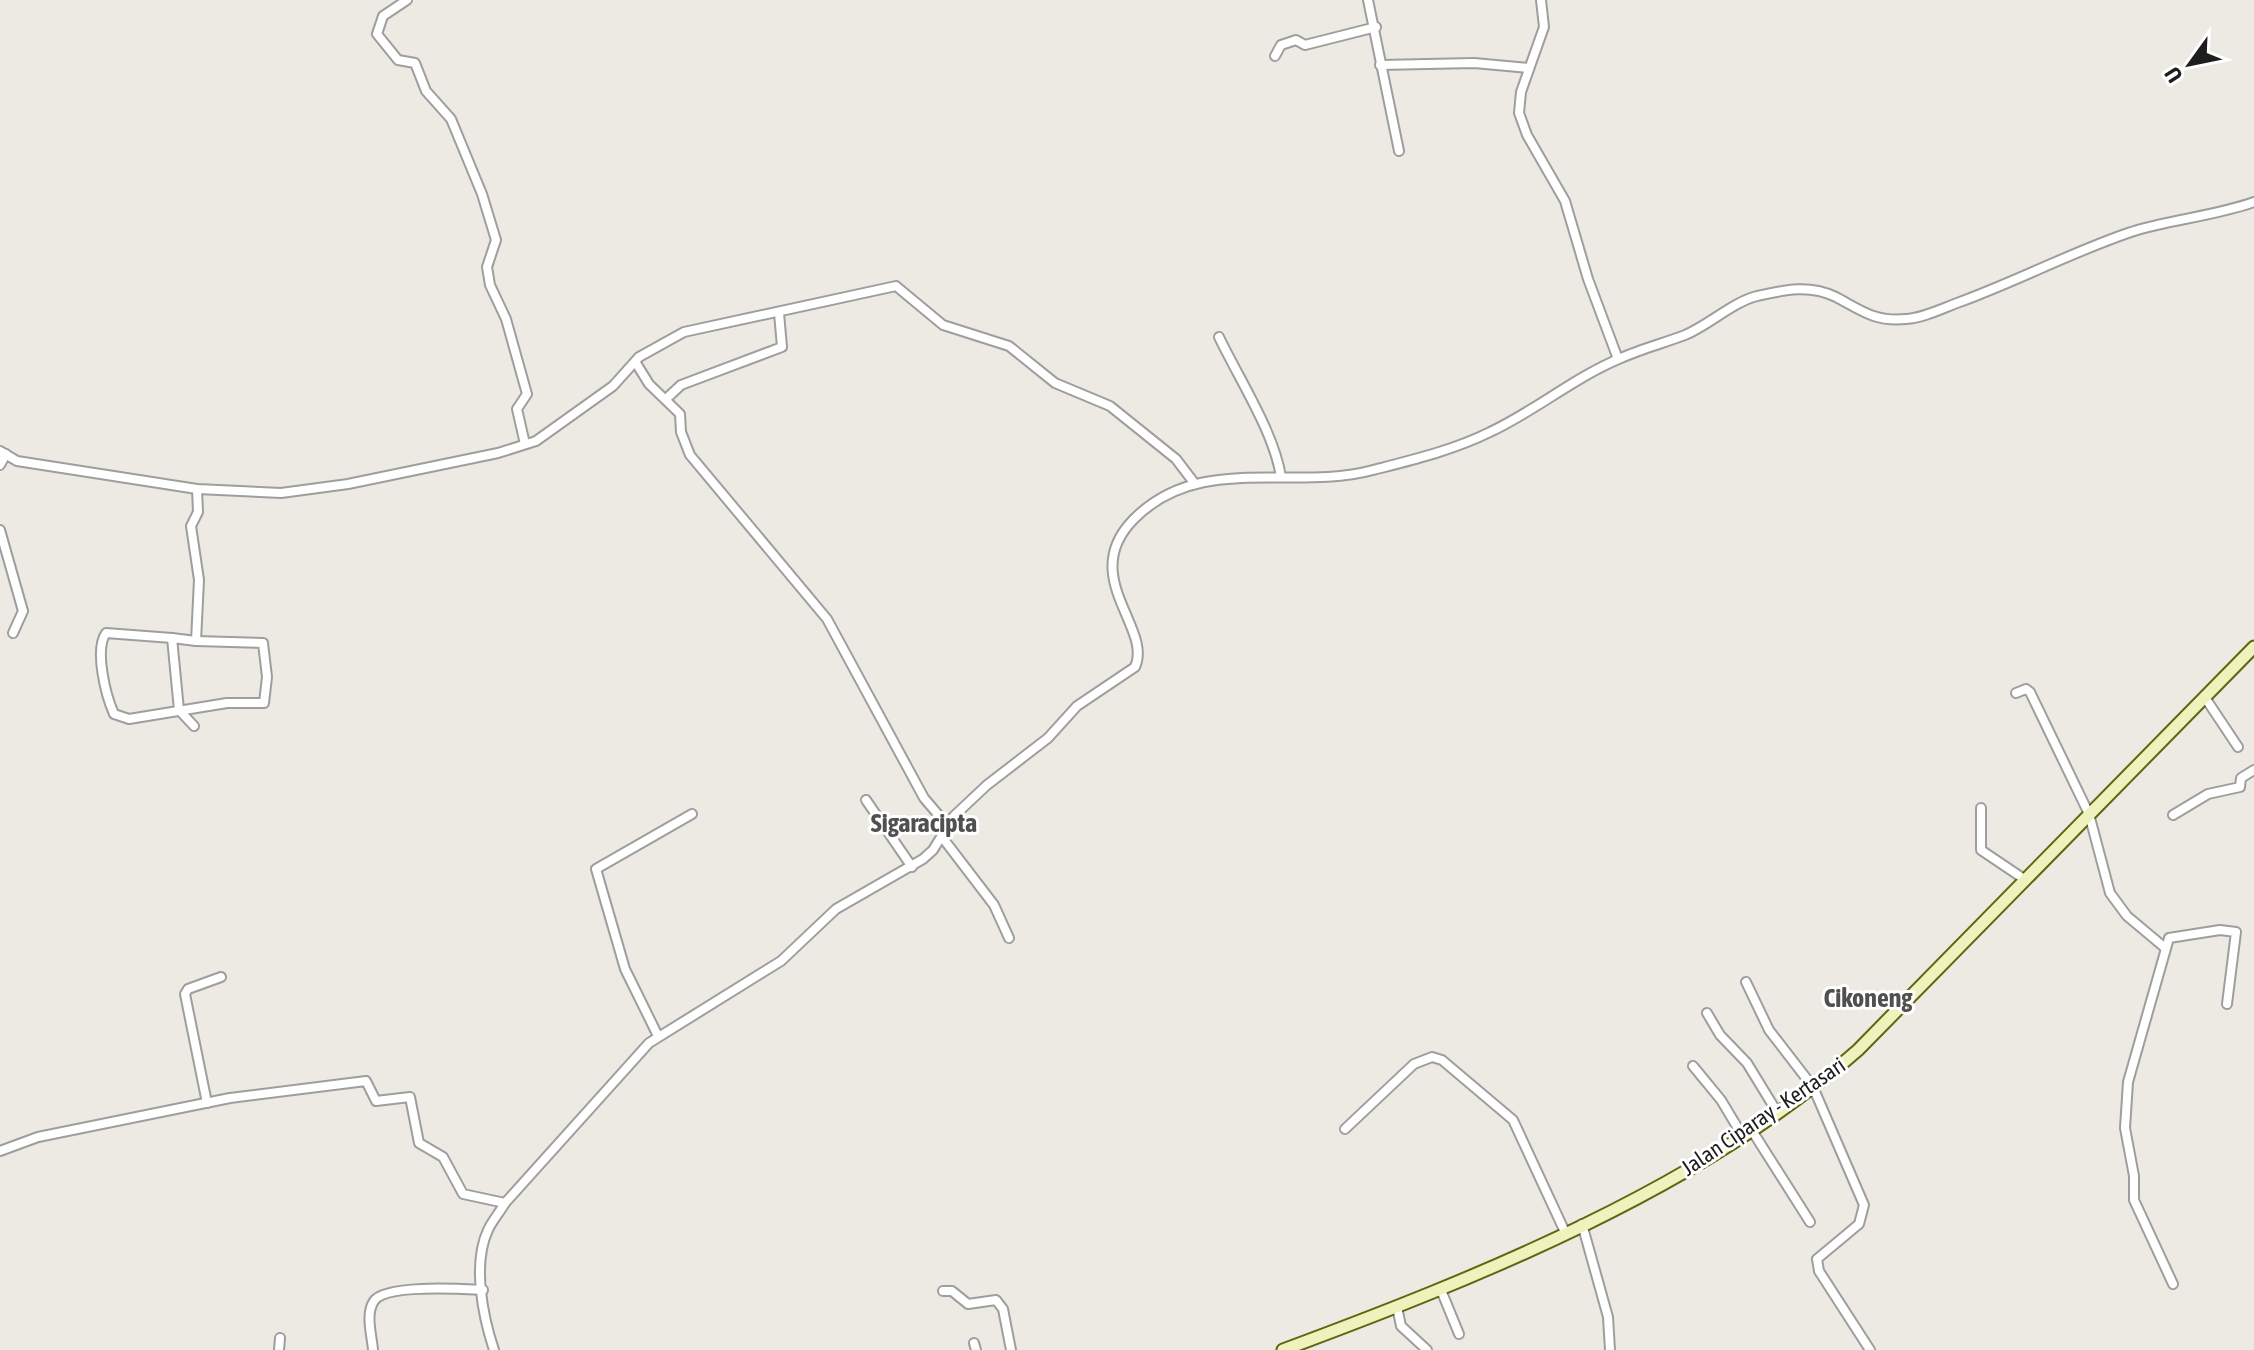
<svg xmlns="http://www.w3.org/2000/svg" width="2254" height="1350" font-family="'Asap Condensed',sans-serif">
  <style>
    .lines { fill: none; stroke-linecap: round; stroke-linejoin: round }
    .minor-casing { stroke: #9e9e9e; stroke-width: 12 }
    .secondary-casing { stroke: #5d6710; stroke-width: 15 }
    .minor { stroke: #fff; stroke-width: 8 }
    .secondary { stroke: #eff2bc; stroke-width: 11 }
    .labels { text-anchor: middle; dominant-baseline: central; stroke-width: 6; stroke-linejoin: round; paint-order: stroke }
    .street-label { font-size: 22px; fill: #1d1d1d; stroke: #fff }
    .quarter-label { font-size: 26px; font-weight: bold; fill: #505050; stroke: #fff }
  </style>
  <rect width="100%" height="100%" fill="#edeae3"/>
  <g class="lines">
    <g class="minor-casing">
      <g id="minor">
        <polyline points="407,0 383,16 377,34 398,60 415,63 426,91 451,119 482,194 496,240 487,267 490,285 506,319 527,394 517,409 525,444"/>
        <polyline points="1368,0 1399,151"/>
        <polyline points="1541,0 1544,27 1521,92 1519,113 1527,135 1565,201 1588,279 1618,359"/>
        <polyline points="1275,56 1281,45 1296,40 1305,45 1376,27"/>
        <polyline points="1380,65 1474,63 1529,68"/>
        <path d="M1219 337C1239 379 1274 432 1281 477"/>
        <polyline points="636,363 649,384 680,414 681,432 690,455 827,619 924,798 947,825"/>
        <polyline points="666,399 681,385 782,347 779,313"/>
        <polyline points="0,451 17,461 197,489 281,493 348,484 498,453 536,441 613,386 639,357 684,332 896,286 943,325 1009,346 1055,383 1110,406 1176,459 1195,484"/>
        <polyline points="0,465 6,454"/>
        <polyline points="0,530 23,611 13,633"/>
        <path d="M172 638 106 633C94 650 106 696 114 714L129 719 227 703H264L267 677 263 643 196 641"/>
        <polyline points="2016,693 2026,689 2030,692 2089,814 2110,893 2127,916 2164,947"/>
        <polyline points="2204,696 2238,747"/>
        <polyline points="194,726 179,710 172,638 196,641 199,580 191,526 198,512 197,489"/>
        <polyline points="866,800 912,867"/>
        <polyline points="1981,808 1981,850 2024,879"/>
        <polyline points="2173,815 2208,794 2240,787 2241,778 2254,770"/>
        <polyline points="942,837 994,905 1009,938"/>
        <polyline points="1746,982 1769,1030 1813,1087 1864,1205 1859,1224 1817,1259 1819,1271 1870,1350"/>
        <polyline points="1707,1013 1720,1035 1747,1063 1777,1112"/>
        <polyline points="658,1036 625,969 596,869 692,814"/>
        <polyline points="1693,1066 1721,1100 1742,1135"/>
        <polyline points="207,1103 185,994 188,989 221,977"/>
        <polyline points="1345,1129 1414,1064 1432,1057 1442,1060 1513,1120 1565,1232"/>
        <polyline points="1751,1129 1810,1222"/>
        <polyline points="0,1151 38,1137 230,1098 366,1081 376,1101 410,1097 419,1143 443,1157 463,1194 505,1203"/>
        <polyline points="1582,1224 1608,1317 1610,1350"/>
        <polyline points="2173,1284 2134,1200 2134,1176 2125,1128 2128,1082 2169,938 2220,930 2236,932 2227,1004"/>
        <polyline points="1441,1290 1459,1334"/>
        <polyline points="943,1291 952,1291 968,1304 996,1300 1003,1309 1011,1350"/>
        <polyline points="1397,1307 1401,1326 1427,1350"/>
        <polyline points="974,1343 976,1350"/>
        <polyline points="279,1350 280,1338"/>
        <path d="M373 1350C372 1336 365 1314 374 1301 385 1284 463 1289 483 1290"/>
        <path d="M494 1350C483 1317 472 1264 488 1230 492 1221 500 1212 505 1203L649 1043 781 961 836 909 923 859 933 850 954 816 987 785 1048 738 1077 706 1135 667C1153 628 1078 577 1133 520 1199 452 1293 492 1373 470 1412 460 1454 450 1490 432 1535 411 1575 377 1621 358 1641 349 1664 343 1685 335 1709 325 1733 302 1757 296 1784 290 1809 284 1836 297 1862 311 1875 322 1906 319 1923 318 1941 309 1957 303 2015 282 2070 253 2128 233 2169 219 2213 217 2254 202"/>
      </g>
    </g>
    <g class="secondary-casing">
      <path id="secondary" d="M1283 1350C1477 1278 1702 1188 1858 1050L2254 647"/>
    </g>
    <use href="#minor" class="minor"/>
    <use href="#secondary" class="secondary"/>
  </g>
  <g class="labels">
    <g class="street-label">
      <text transform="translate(1763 1116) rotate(-34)">Jalan Ciparay - Kertasari</text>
    </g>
    <g class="quarter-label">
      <text x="924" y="823">Sigaracipta</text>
      <text x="1868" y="998">Cikoneng</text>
    </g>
  </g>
  <g transform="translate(2190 64) rotate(237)" stroke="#ffffff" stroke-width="6" paint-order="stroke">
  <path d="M0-6L14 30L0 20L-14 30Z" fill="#1d1d1d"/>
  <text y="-12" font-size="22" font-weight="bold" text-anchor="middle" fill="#1d1d1d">U</text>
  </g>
</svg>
